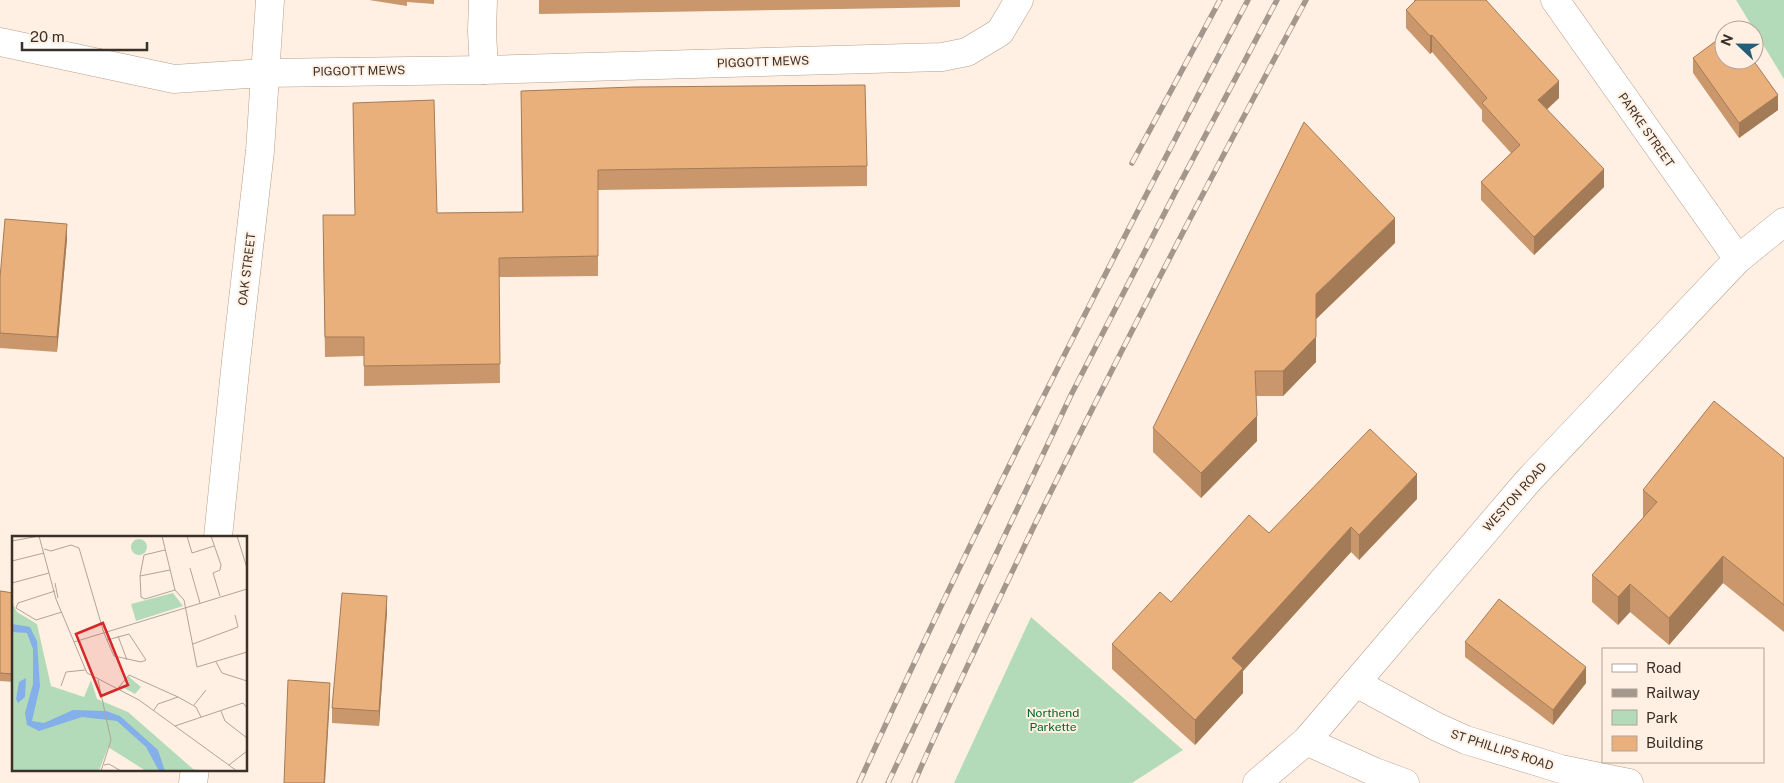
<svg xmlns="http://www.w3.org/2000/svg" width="1784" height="783" font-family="'Public Sans',sans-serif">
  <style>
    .green { fill: #b3dbba }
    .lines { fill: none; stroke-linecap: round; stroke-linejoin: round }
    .minor-casing { stroke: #b69e8b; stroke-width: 29 }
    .major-casing { stroke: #b69e8b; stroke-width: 29 }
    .minor { stroke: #fff; stroke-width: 28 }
    .major { stroke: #fff; stroke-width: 28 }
    .rail-casing { stroke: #a4978d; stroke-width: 5.5 }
    .rail { stroke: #fff0e3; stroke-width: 4; stroke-dasharray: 11; stroke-linecap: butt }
    .wall { fill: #c9976b }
    .shaded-wall { fill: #a47b57 }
    .building { fill: #eab07c; stroke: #a47b57 }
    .labels { text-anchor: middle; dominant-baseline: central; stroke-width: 4; stroke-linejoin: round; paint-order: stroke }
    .street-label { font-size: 12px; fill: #3a3028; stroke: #fff0e3 }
    .park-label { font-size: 12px; fill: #00672a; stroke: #fff0e3 }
    .inset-road { fill: none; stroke: #b0a398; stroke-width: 1 }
    .view { fill: #d62828; fill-opacity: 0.15; stroke: #d62828; stroke-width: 2.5 }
    .inset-edge { fill: none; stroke: #3a3028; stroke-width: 2.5 }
  </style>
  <rect width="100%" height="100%" fill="#fff0e3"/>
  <g class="green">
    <polygon points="1736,0 1784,0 1784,79"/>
    <polygon points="1031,617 1183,750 1132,783 954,783"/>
  </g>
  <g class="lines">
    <g class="minor-casing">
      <g id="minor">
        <polyline points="483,0 482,31 484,70"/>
        <polyline points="1555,0 1738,259"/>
        <polyline points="0,42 174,79 265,73 484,70 942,57 967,52 1000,32 1019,0"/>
        <polyline points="218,537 236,361 260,151 270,0"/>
        <polyline points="193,783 195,769"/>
      </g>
    </g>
    <g class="major-casing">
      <g id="major">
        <polyline points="1356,683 1437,727 1466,740 1561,769 1629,783"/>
        <polyline points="1306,741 1375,772 1405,783"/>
        <polyline points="1257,783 1306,741 1528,481 1738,259 1784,222"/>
      </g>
    </g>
    <use href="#minor" class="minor"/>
    <use href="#major" class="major"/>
    <g class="rail-casing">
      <g id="rail">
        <polyline points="1132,163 1220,0"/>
        <path d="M859 783C979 517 1112 258 1248 0"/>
        <polyline points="888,783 1071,395 1178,187 1277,0"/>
        <path d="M914 783C952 696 994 610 1035 524 1122 347 1213 173 1306 0"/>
      </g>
    </g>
    <use href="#rail" class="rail"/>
  </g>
  <g class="wall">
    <polygon points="369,0 434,0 434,4 407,2 407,6"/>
    <polygon points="539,0 960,0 960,7 539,14"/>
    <polygon points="1414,0 1486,0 1559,98 1547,109 1604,187 1534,255 1481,200 1481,182 1511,153 1482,121 1482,110 1432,52 1430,54 1406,28 1406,10 1414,2"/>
    <polygon points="1693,58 1778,110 1739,138 1693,73"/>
    <polygon points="353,103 437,213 522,212 521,111 867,166 867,186 598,190 598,276 499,277 500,383 364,386 364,356 325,357 323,235 355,215"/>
    <polygon points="67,239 57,352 0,348 0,278"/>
    <polygon points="1395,243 1316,319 1316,362 1283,396 1256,396 1257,441 1201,498 1153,452 1153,428"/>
    <polygon points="1784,458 1784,632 1723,583 1669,645 1630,612 1618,625 1592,602 1592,575 1643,518 1643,490"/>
    <polygon points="1417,499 1359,560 1351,552 1243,671 1243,693 1195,745 1112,669 1112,644 1171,602 1269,533"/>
    <polygon points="0,591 14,593 14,682 0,681"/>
    <polygon points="387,611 379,726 332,723 332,708"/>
    <polygon points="1465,642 1586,683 1553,725 1465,657"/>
  </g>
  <g class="shaded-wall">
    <polygon points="1432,35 1432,52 1430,54 1430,36"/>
    <polygon points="1559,81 1559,98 1538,118 1538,100"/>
    <polygon points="1778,95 1778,110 1739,138 1739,123"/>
    <polygon points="1604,169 1604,187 1534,255 1534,237"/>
    <polygon points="1395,218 1395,243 1316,319 1316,362 1283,396 1283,371 1316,294"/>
    <polygon points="67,224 67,239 57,352 57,337"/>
    <polygon points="1257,416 1257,441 1201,498 1201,473"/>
    <polygon points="1417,474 1417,499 1359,560 1359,535"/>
    <polygon points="1351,527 1351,552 1243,671 1243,693 1195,745 1195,720 1232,658"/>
    <polygon points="1723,556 1723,583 1669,645 1669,618"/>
    <polygon points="1630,584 1630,612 1618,625 1618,597"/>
    <polygon points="387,596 387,611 379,726 379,711"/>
    <polygon points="1586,667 1586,683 1553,725 1553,710"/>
    <polygon points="330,683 330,698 325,783 324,783"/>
  </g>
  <g class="building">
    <polygon points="1416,0 1486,0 1559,81 1538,100 1604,169 1534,237 1481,182 1520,145 1482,103 1487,98 1432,35 1430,36 1406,10"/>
    <polygon points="1724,35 1724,60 1753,60 1778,95 1739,123 1693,58"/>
    <polygon points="865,85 867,166 598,170 598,256 499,258 500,364 364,366 364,337 325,337 323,215 355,215 353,103 434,100 437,213 523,212 521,91 634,87"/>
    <polygon points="1304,122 1395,218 1316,294 1316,337 1283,371 1255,371 1257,416 1201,473 1153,428"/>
    <polygon points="5,219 67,224 57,337 0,333 0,278"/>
    <polygon points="1714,401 1784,458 1784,605 1723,556 1669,618 1630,584 1618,597 1592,575 1657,502 1643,490"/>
    <polygon points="1370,429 1417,474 1359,535 1351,527 1232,658 1243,668 1195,720 1112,644 1160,592 1171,602 1249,515 1269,533"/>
    <polygon points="0,591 14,593 14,674 0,673"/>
    <polygon points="342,593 387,596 379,711 332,708"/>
    <polygon points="1499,599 1586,667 1553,710 1465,642"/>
    <polygon points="288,680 330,683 324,783 284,783"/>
  </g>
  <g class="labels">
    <g class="street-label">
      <text transform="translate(763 62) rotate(-2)">PIGGOTT MEWS</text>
      <text transform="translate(359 71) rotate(-1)">PIGGOTT MEWS</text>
      <text transform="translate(1646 130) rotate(55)">PARKE STREET</text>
      <text transform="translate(247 269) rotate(-83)">OAK STREET</text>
      <text transform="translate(1515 497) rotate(-48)">WESTON ROAD</text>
      <text transform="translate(1502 750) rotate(18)">ST PHILLIPS ROAD</text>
    </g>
    <g class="park-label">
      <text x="1053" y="713">Northend<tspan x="1053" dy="14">Parkette</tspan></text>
    </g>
  </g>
  <g transform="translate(12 536)">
    <rect width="235" height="235" fill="#fff0e3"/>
    <path d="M119 11a8 8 0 1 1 16 0a8 8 0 1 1-16 0ZM161 57 171 70 124 85 119 68ZM0 66 5 76 25 88 39 150 72 161 79 144 85 163 116 176 181 233 194 235H134L96 211 87 235H0ZM116 140 129 151 123 158 112 152 117 146 114 144Z" fill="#b3dbba"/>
    <path d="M0 88 18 91 25 105 28 150 20 185 32 187 61 174 94 175 108 180 146 214 153 235H147L134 211 105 185 70 181 27 195 15 189 13 177 21 148V113L15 97 0 96ZM14 142 13 161 6 167 4 163 7 146Z" fill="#85afe9"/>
    <path class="inset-road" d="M27 0 44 63 75 137 127 164 225 235M150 0 163 54 172 64 185 131 235 116M175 0 180 17 202 10M199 0 209 29 208 34 201 37 208 60M225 0 235 32M0 5 27 0M32 13 39 15 59 9 67 12 91 94 92 97 95 104 102 120 129 126 134 124 117 98 95 104M153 14 132 19 128 40 129 61 133 63 163 54M0 25 32 17M178 32 188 67M128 40 158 34M0 47 37 37M43 47 46 62M43 55 6 67 4 72 24 84 50 76M106 100 115 124M62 106 235 53M181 108 226 91 223 79M204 126 210 137 235 145M86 144 99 204 89 235M49 150 54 136 73 134M107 151 117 139 166 161M182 169 194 154M142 174 146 168 166 161 184 171 189 181M209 175 213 185 235 202M163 190 231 167 235 172M92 229 97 228 109 235M217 229 235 215"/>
    <path class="view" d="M91 87 116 149 89 160 64 98Z"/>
    <rect width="235" height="235" class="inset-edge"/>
  </g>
  <rect x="1602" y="648" width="162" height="115" fill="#fff0e3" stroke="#b0a398"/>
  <rect x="1612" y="664" width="25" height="8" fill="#ffffff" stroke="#b0a398"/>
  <text x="1646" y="673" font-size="15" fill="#3a3028">Road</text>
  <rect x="1612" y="689" width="25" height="8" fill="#a4978d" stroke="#b0a398"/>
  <text x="1646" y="698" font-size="15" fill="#3a3028">Railway</text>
  <rect x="1612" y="710" width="25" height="15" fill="#b3dbba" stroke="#b0a398"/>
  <text x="1646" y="723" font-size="15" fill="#3a3028">Park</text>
  <rect x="1612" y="736" width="25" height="15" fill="#eab07c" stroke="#b0a398"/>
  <text x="1646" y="748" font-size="15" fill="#3a3028">Building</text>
  <g transform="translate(1739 45) rotate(292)"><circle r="24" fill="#fff0e3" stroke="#b0a398"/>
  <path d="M0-4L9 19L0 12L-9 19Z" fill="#245d77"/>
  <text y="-8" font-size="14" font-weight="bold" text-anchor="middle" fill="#3a3028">N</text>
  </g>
  <path d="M22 42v8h125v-8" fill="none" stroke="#3a3028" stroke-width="2.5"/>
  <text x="30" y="42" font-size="15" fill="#3a3028" stroke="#fff0e3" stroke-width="4" paint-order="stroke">20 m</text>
</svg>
